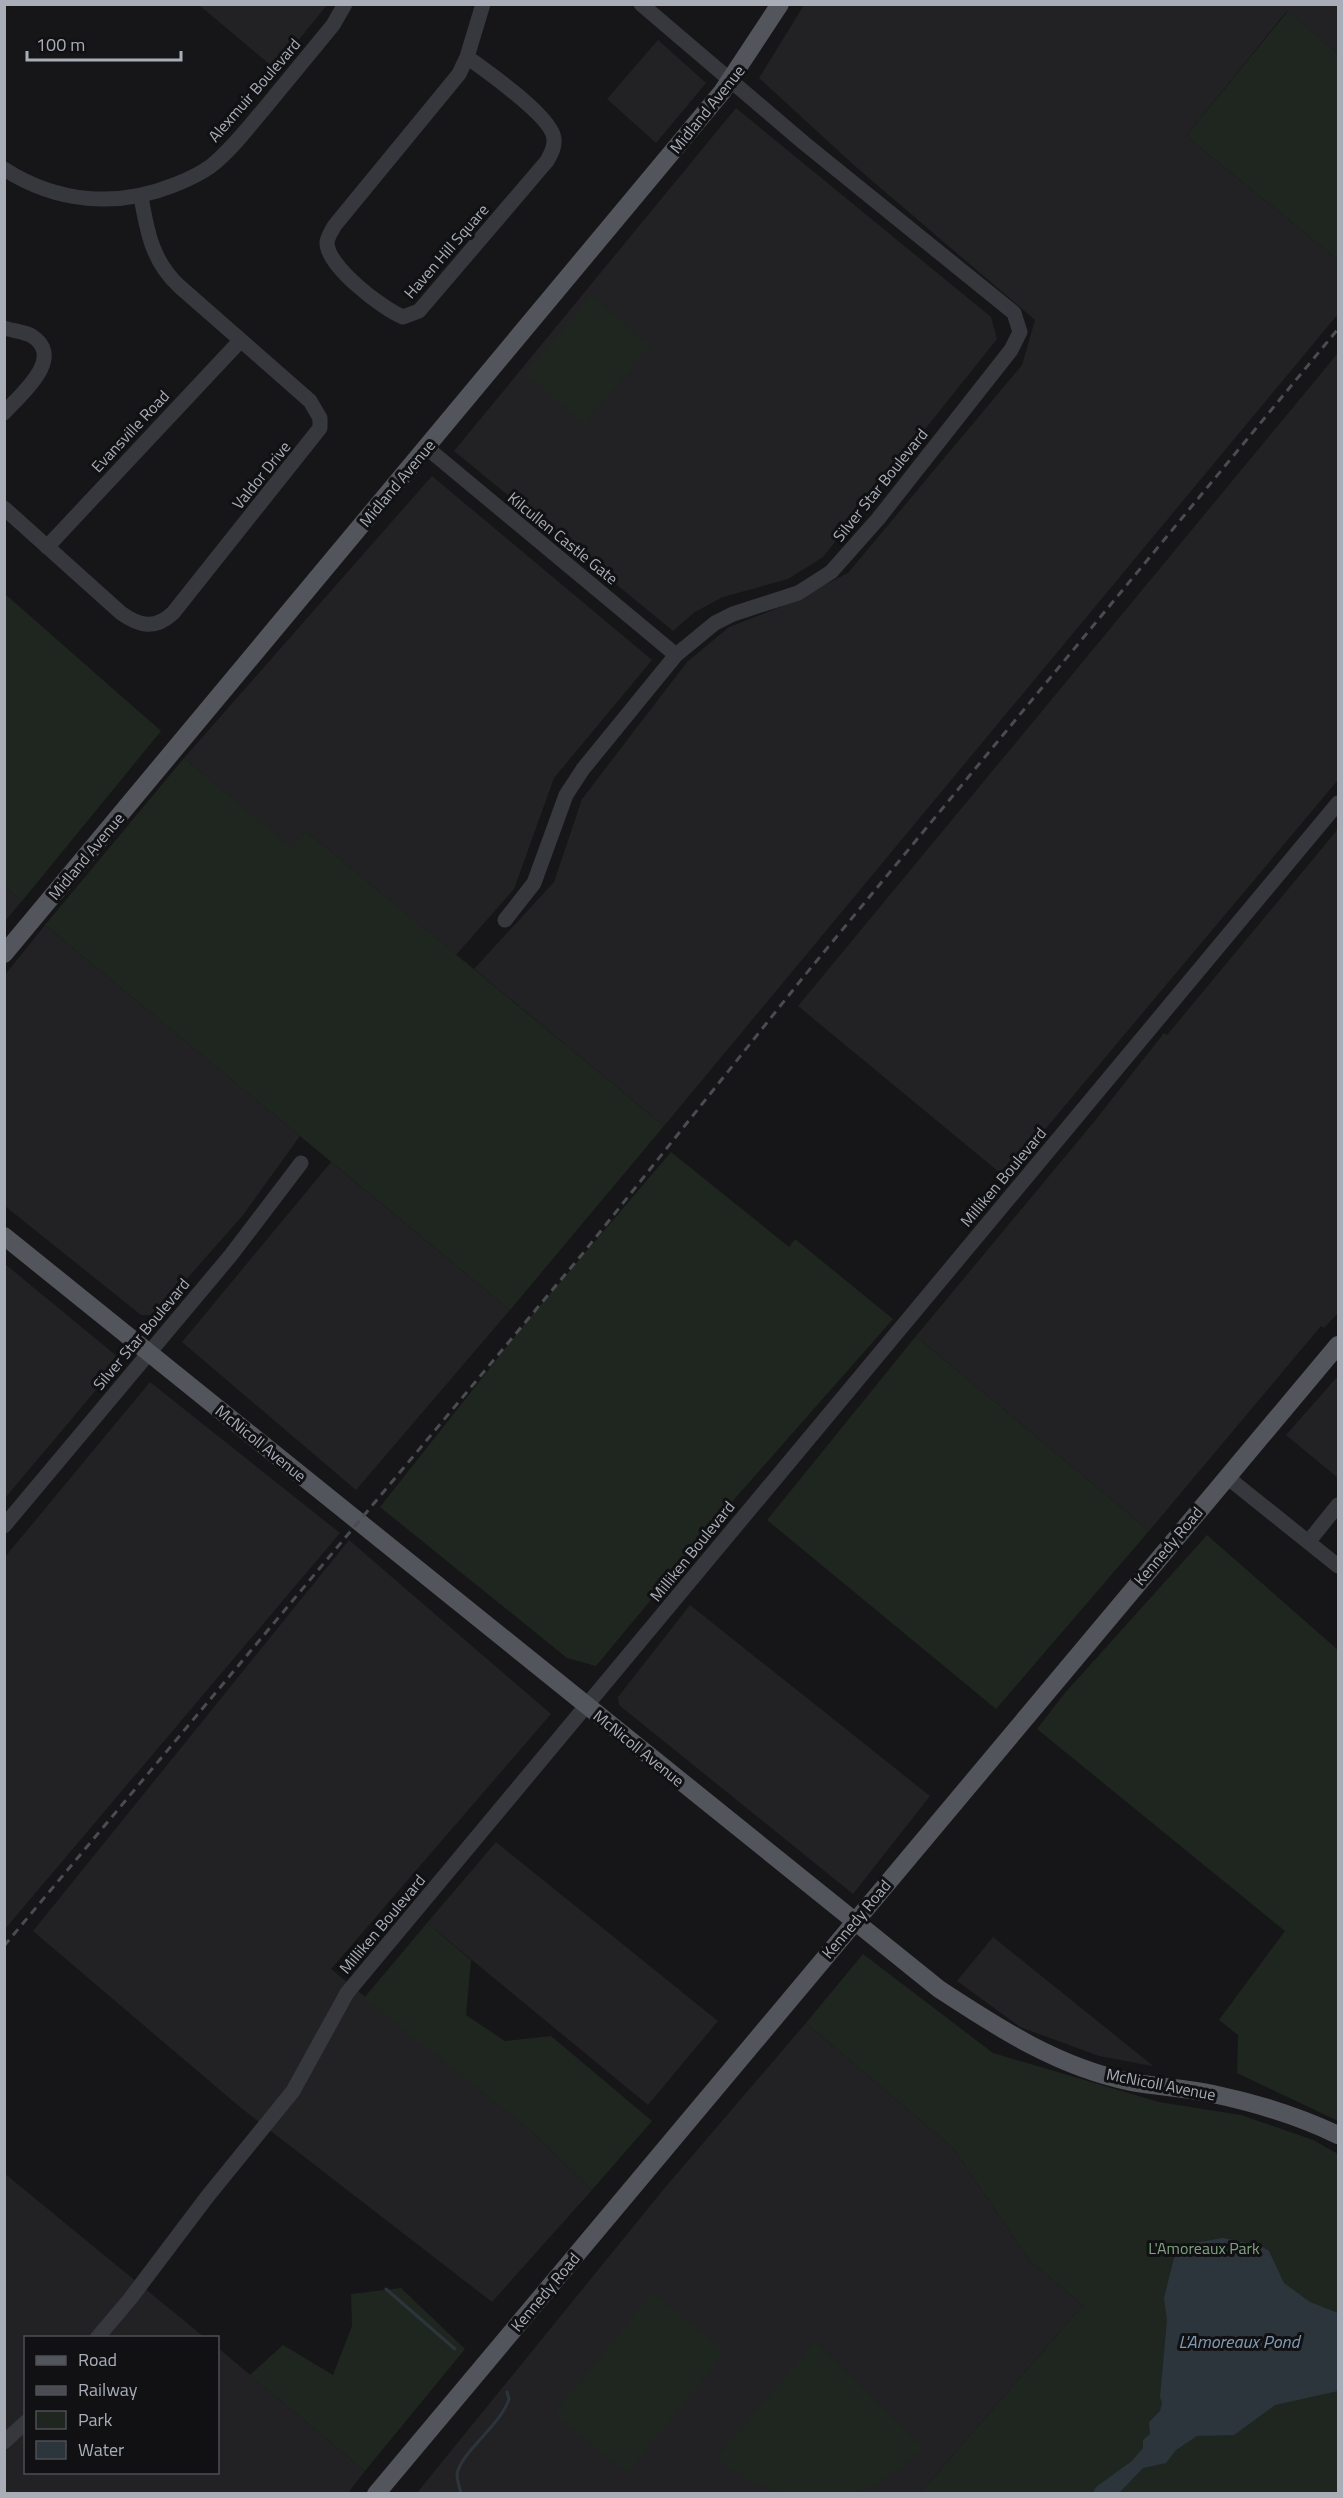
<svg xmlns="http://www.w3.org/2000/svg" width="1343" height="2498" font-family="'Titillium Web',sans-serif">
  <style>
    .built { fill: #222225 }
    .green { fill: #1e261f }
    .water { fill: #2c353c }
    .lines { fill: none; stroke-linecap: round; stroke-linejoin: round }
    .stream { stroke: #2c353c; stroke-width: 3 }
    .minor { stroke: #37383d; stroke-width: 15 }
    .major { stroke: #53555c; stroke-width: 18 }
    .rail { stroke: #4a4c52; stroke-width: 3; stroke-dasharray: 8 6; stroke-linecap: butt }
    .labels { text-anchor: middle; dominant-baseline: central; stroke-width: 6; stroke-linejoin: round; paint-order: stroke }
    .street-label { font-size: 16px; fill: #a8adb8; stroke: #111113 }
    .park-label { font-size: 16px; fill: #7fa381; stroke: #111113 }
    .water-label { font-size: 18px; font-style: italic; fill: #7f9bb3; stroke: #111113 }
  </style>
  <rect width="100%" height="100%" fill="#161618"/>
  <g class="built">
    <polygon points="199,5 327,5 275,69"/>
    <polygon points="804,5 1338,5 1338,54 1287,11 1186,136 1338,260 1338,314 664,1126 474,969 554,882 582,799 687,662 729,627 783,606 848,573 1022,365 1035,320 856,167 759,78"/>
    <polygon points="658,40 706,83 656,143 607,99"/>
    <polygon points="736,108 991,317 997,339 823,557 788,579 723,597 695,612 673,631 454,451"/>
    <polygon points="1338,353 1338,780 1005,1177 798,1006"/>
    <polygon points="432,476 652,660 554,778 514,889 456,955 306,831 292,849 184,758"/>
    <polygon points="1338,829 1338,1313 1324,1328 1321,1326 1149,1531 916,1336 1093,1123 1164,1033 1167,1035"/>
    <polygon points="5,886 22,901 5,921"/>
    <polygon points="45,925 300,1136 243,1215 155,1315 141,1315 5,1206 4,976"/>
    <polygon points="331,1162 510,1310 356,1490 182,1342"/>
    <polygon points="5,1264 119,1358 118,1364 5,1498"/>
    <polygon points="1338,1376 1338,1478 1286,1435"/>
    <polygon points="150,1382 340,1533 5,1929 5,1557"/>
    <polygon points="349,1540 551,1714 331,1969 531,2131 592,2190 492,2302 241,2108 33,1931"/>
    <polygon points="690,1605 930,1796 853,1894 619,1705 618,1697"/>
    <polygon points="496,1842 718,2021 648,2105 427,1923"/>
    <polygon points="993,1937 1152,2065 1152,2066 1099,2056 1020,2027 957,1981"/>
    <polygon points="806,2023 953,2148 1029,2260 1083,2305 920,2493 416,2494 663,2190"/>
    <polygon points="4,2173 204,2337 26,2338 26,2472 218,2472 218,2348 365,2471 348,2493 5,2493"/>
  </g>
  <g class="green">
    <polygon points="1288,11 1338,54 1338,260 1186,136"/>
    <polygon points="591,296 650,345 584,424 526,374"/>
    <polygon points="5,594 161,731 22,901 5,886"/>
    <polygon points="184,758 292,848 306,831 664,1126 510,1310 45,925"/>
    <polygon points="671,1152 789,1247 795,1239 893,1319 738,1495 596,1666 567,1658 380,1507 527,1321"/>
    <polygon points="916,1336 1149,1531 996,1709 767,1520"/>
    <polygon points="1207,1535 1338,1650 1338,2121 1237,2073 1238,2035 1219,2020 1285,1931 1037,1729 1064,1694"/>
    <polygon points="427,1923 471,1960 466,2015 505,2041 551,2036 652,2121 592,2190 531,2131 364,1998"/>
    <polygon points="863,1954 993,2053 1159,2102 1241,2115 1313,2140 1338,2154 1338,2493 920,2493 1083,2305 1029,2260 953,2148 806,2023"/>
    <polygon points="401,2288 465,2349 365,2471 250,2375 283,2345 333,2375 352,2326 351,2294"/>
    <polygon points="653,2293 725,2352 627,2473 554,2414"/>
    <polygon points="815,2342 924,2449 878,2484 848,2494 786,2493 757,2485 715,2459"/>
  </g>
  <polygon class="water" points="1223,2238 1261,2246 1269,2251 1284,2283 1310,2302 1338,2313 1338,2391 1275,2405 1234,2435 1197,2436 1176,2450 1166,2463 1143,2468 1119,2493 1093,2493 1096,2487 1132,2461 1143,2448 1143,2440 1150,2434 1149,2422 1160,2411 1162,2403 1160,2397 1167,2320 1164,2298 1174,2258 1194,2243"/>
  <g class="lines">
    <g class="stream">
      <polyline points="386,2289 455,2349"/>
      <path d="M461 2494C460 2488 457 2481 457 2474 461 2452 501 2425 509 2399L507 2392"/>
    </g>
    <g class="minor">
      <path d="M467 57C486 71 553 117 554 139 555 147 551 154 547 161L419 311 403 317C383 309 326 266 327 242 328 236 332 230 335 225L459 74 467 57 483 4"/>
      <path d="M4 169C57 203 117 208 174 185 187 180 200 174 211 166 231 150 247 129 264 109 287 81 310 53 333 25L345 4"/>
      <path d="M4 328C13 331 24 331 32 336 66 358 20 395 4 413"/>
      <polyline points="427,448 676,655"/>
      <path d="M4 508 121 613C139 626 155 630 173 613L320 428V418L310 401 179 286C152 261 147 231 141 197"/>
      <polyline points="47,547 240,341"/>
      <polyline points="505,920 534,883 566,795 583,769 676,655 715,623 733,614 798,593 831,572 878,519 1011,350 1020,332 1014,313 804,143 641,4"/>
      <polyline points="1227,1477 1338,1566"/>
      <polyline points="4,1526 231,1255 301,1163"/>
      <polyline points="1309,1541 1338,1505"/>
      <polyline points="97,2338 130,2299 207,2197 293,2091 347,1993 1338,803"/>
      <polyline points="4,2442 26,2422"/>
    </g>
    <g class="major">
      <polyline points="4,954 722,92 780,4"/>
      <path d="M4 1236 939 1989C1000 2029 1058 2067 1131 2082 1158 2087 1186 2088 1213 2094 1256 2103 1298 2116 1338 2135"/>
      <polyline points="376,2494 1338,1345"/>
    </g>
    <polyline class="rail" points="4,1946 584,1252 805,975 1338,329"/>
  </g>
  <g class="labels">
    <g class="street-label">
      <text transform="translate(254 90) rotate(-49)">Alexmuir Boulevard</text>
      <text transform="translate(707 109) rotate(-51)">Midland Avenue</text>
      <text transform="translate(446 251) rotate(-49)">Haven Hill Square</text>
      <text transform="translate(130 431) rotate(-47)">Evansville Road</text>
      <text transform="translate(261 475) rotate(-51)">Valdor Drive</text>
      <text transform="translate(397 483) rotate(-50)">Midland Avenue</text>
      <text transform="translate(880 485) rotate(-51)">Silver Star Boulevard</text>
      <text transform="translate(563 538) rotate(39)">Kilcullen Castle Gate</text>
      <text transform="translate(86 856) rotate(-50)">Midland Avenue</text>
      <text transform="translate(1003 1177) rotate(-50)">Milliken Boulevard</text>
      <text transform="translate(141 1334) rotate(-50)">Silver Star Boulevard</text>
      <text transform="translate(261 1443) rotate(39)">McNicoll Avenue</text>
      <text transform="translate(1168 1546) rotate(-50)">Kennedy Road</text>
      <text transform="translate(692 1551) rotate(-51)">Milliken Boulevard</text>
      <text transform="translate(639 1748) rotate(39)">McNicoll Avenue</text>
      <text transform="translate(856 1919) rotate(-50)">Kennedy Road</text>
      <text transform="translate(382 1924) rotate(-50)">Milliken Boulevard</text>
      <text transform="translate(1161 2084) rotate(11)">McNicoll Avenue</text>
      <text transform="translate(545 2292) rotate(-50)">Kennedy Road</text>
    </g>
    <g class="park-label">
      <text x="1204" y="2248">L'Amoreaux Park</text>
    </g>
    <g class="water-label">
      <text x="1239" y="2341">L'Amoreaux Pond</text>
    </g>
  </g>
  <rect width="1343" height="2498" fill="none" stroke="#a8adb8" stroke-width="12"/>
  <rect x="24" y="2336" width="195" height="138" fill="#111113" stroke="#4d4f55" stroke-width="1.5"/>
  <rect x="36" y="2356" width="30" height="9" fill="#53555c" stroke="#4d4f55" stroke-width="1.5"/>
  <text x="78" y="2366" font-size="18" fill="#a8adb8">Road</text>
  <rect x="36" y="2386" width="30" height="9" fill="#4a4c52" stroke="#4d4f55" stroke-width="1.5"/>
  <text x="78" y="2396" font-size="18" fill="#a8adb8">Railway</text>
  <rect x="36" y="2411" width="30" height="18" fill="#1e261f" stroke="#4d4f55" stroke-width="1.5"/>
  <text x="78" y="2426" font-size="18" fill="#a8adb8">Park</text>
  <rect x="36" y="2441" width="30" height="18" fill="#2c353c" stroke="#4d4f55" stroke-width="1.5"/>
  <text x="78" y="2456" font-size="18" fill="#a8adb8">Water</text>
  <path d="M27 51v9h154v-9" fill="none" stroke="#a8adb8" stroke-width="3"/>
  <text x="36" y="51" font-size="18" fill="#a8adb8" stroke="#111113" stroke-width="4.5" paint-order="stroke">100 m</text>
</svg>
